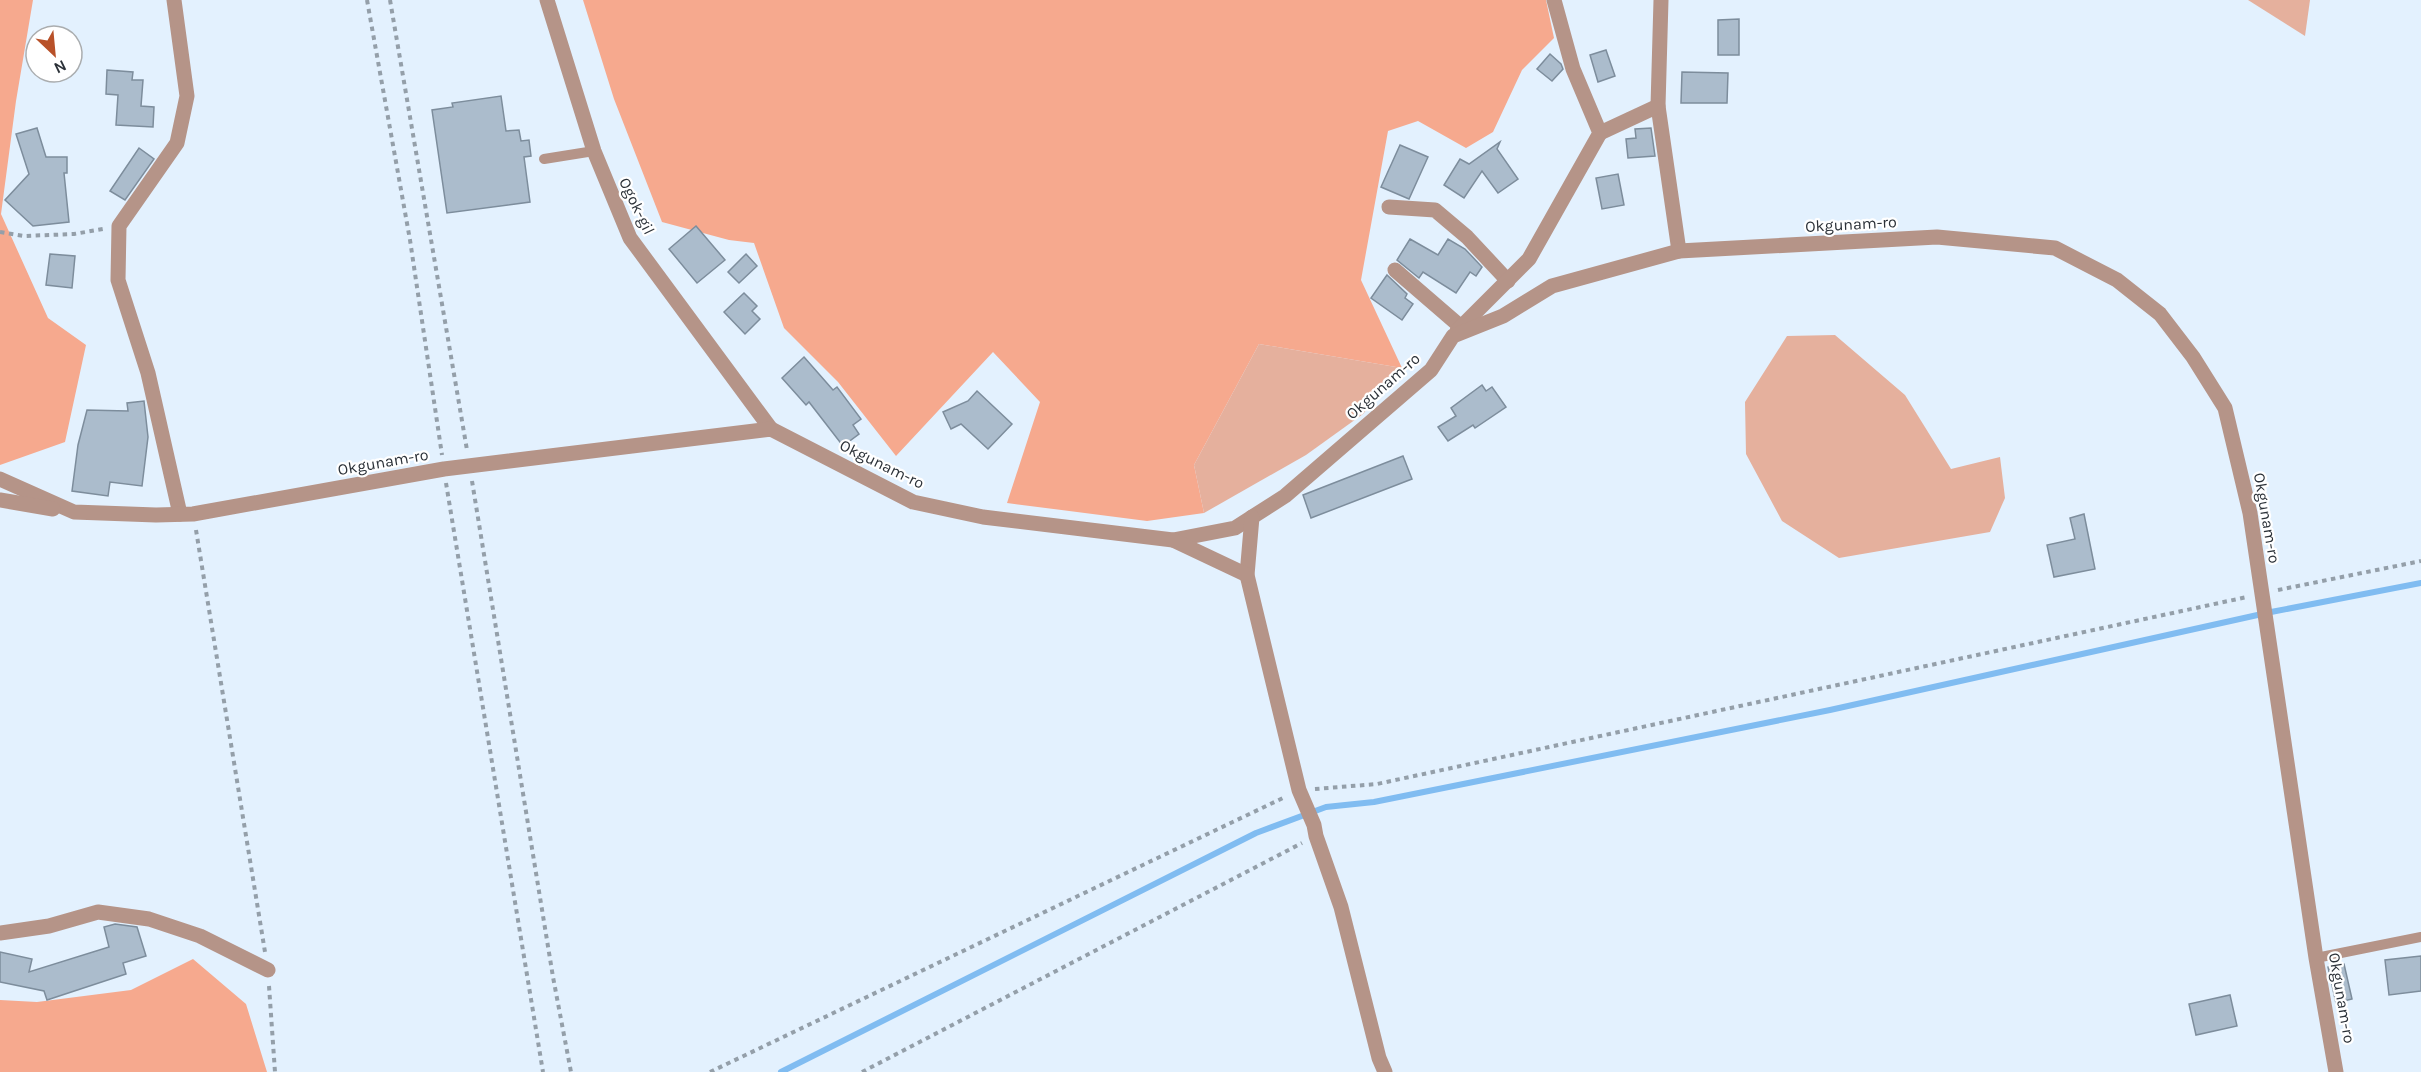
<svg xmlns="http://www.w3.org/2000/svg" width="2421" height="1072" font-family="Karla,sans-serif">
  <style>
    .green { fill: #e5b09d }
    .forest { fill: #f6a98e }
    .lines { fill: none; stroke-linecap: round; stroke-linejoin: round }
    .stream { stroke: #80bcf1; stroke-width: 6 }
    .building { fill: #abbccc; stroke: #7d8d9c; stroke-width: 1.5 }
    .path { stroke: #949fa9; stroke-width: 4; stroke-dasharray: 4.5 4.5; stroke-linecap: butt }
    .lane { stroke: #b59488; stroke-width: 10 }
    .street { stroke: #b59488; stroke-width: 15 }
    .labels { text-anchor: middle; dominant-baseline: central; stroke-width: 4.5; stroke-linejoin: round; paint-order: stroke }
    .street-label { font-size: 16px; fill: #2b3138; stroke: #fff }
  </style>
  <rect width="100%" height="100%" fill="#e3f1fe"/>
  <g class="green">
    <polygon points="2248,0 2310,0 2305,36"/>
    <polygon points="1835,335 1905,395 1951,469 2000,457 2005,498 1990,532 1839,558 1782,521 1746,454 1745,402 1787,336"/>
    <polygon points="1259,344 1402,368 1363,414 1306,455 1204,513 1194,465"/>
  </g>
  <g class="forest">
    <polygon points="0,0 33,0 16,101 1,214 48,318 86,345 65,442 0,465"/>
    <polygon points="583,0 1546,0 1554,38 1522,70 1493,132 1466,148 1418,121 1388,131 1361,280 1402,368 1259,344 1194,465 1204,513 1147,521 1007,503 1040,402 993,352 896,456 838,382 784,328 754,243 729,240 662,222 614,99"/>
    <polygon points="193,959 246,1004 267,1072 0,1072 0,1000 37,1002 131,990"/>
  </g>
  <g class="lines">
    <polyline class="stream" points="781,1072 1256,833 1326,807 1374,802 1830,710 2271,612 2421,583"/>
  </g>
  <g class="building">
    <polygon points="1739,19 1739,55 1718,55 1718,20"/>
    <polygon points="1606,50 1615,76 1598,82 1590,55"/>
    <polygon points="1550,54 1561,64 1563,69 1552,81 1537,69"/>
    <polygon points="107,70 133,72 132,80 143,80 141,106 154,107 153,127 116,125 118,95 106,94"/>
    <polygon points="1682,72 1728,73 1727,103 1681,103"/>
    <polygon points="501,96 506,131 519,130 521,141 529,140 531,156 524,157 530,202 447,213 432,110 453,107 452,103"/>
    <polygon points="37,128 46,157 67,157 67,173 64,173 69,222 33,226 5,200 29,174 16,134"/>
    <polygon points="1651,128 1655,156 1628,158 1626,139 1636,138 1635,129"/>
    <polygon points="1500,142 1497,149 1518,179 1498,193 1482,171 1464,198 1444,185 1460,159 1469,164"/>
    <polygon points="1400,145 1428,157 1409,199 1381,187"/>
    <polygon points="139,148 154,159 125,200 110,191"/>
    <polygon points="1618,174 1624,205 1602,209 1596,178"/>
    <polygon points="696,226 725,260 697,283 669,249"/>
    <polygon points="1410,239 1438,255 1448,239 1465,249 1482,267 1476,276 1470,272 1456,293 1423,272 1419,278 1397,260"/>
    <polygon points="50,254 75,256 72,288 46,285"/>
    <polygon points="746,254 757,266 739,283 728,272"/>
    <polygon points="1387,275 1407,294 1405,298 1413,304 1402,320 1371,298"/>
    <polygon points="744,293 757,306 752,311 760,319 745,334 724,312"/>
    <polygon points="804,357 833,390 837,387 861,419 853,425 859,434 843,446 809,402 806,405 782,378"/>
    <polygon points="1482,385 1486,391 1492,387 1506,407 1475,428 1473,425 1448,441 1438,427 1456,416 1451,408"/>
    <polygon points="977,391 1012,424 988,449 961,424 951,429 943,412 968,401"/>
    <polygon points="144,401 148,437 142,486 110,482 108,496 72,491 78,445 87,410 128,411 127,403"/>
    <polygon points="1403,456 1412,479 1311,518 1303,495"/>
    <polygon points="2084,514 2095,569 2054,577 2047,545 2075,539 2070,518"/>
    <polygon points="115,924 137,927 146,956 123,963 126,974 47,1000 44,991 0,982 0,952 32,959 29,972 109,947 104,927"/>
    <polygon points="2421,956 2421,991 2389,995 2385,960"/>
    <polygon points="2344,964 2352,999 2336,1003 2328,967"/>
    <polygon points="2230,995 2237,1026 2196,1035 2189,1004"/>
  </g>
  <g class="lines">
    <g class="path">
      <polyline points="367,0 410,240 442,455"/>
      <polyline points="390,0 467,450"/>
      <polyline points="0,232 24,236 74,234 103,229"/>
      <polyline points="472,481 553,977 571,1072"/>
      <polyline points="446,483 543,1072"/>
      <polyline points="196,530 265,952"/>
      <polyline points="2278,590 2421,561"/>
      <polyline points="1315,789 1377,784 2247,597"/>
      <polyline points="269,986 275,1072"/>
      <polyline points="710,1072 1285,797"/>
      <polyline points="862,1072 1302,843"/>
    </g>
    <g class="lane">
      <polyline points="544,159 594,151"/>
      <polyline points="2316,958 2421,937"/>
    </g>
    <g class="street">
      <polyline points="174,0 187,96 177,143 119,226 118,280 148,373 180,514"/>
      <polyline points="547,0 594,151 630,238 771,429"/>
      <polyline points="1661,0 1658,106 1679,251"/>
      <polyline points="1600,133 1658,106"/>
      <polyline points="1389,207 1435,210 1467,237 1508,281"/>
      <polyline points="1395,270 1461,327"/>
      <polyline points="1457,331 1529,259 1600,133 1573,69 1554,0"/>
      <polyline points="0,479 74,512 156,515 193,514 444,469 771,429 913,502 983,517 1173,540 1235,528 1285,496 1431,370 1453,336 1503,316 1552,286 1679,251 1937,237 2055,248 2117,280 2160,314 2193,357 2225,408 2250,513 2316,958 2336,1072"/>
      <polyline points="0,500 53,509"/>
      <polyline points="1252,517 1247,575 1299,790 1314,825 1316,836 1341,907 1379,1058 1385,1072"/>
      <polyline points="1173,540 1247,575"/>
      <polyline points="0,933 49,926 98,912 149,919 200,936 268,970"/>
    </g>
  </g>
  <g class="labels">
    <g class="street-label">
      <text transform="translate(637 206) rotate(64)">Ogok-gil</text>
      <text transform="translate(1851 224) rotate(-3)">Okgunam-ro</text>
      <text transform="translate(1383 386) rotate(-41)">Okgunam-ro</text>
      <text transform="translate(383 462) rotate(-10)">Okgunam-ro</text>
      <text transform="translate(882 464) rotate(26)">Okgunam-ro</text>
      <text transform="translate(2267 518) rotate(80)">Okgunam-ro</text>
      <text transform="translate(2342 998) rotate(80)">Okgunam-ro</text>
    </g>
  </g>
  <g transform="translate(54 54) rotate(154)"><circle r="28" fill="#ffffff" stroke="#aaadaf" stroke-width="1.5"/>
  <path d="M0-4.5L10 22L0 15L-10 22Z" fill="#b85129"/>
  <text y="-9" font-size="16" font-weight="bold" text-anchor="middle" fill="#2b3138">N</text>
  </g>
</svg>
